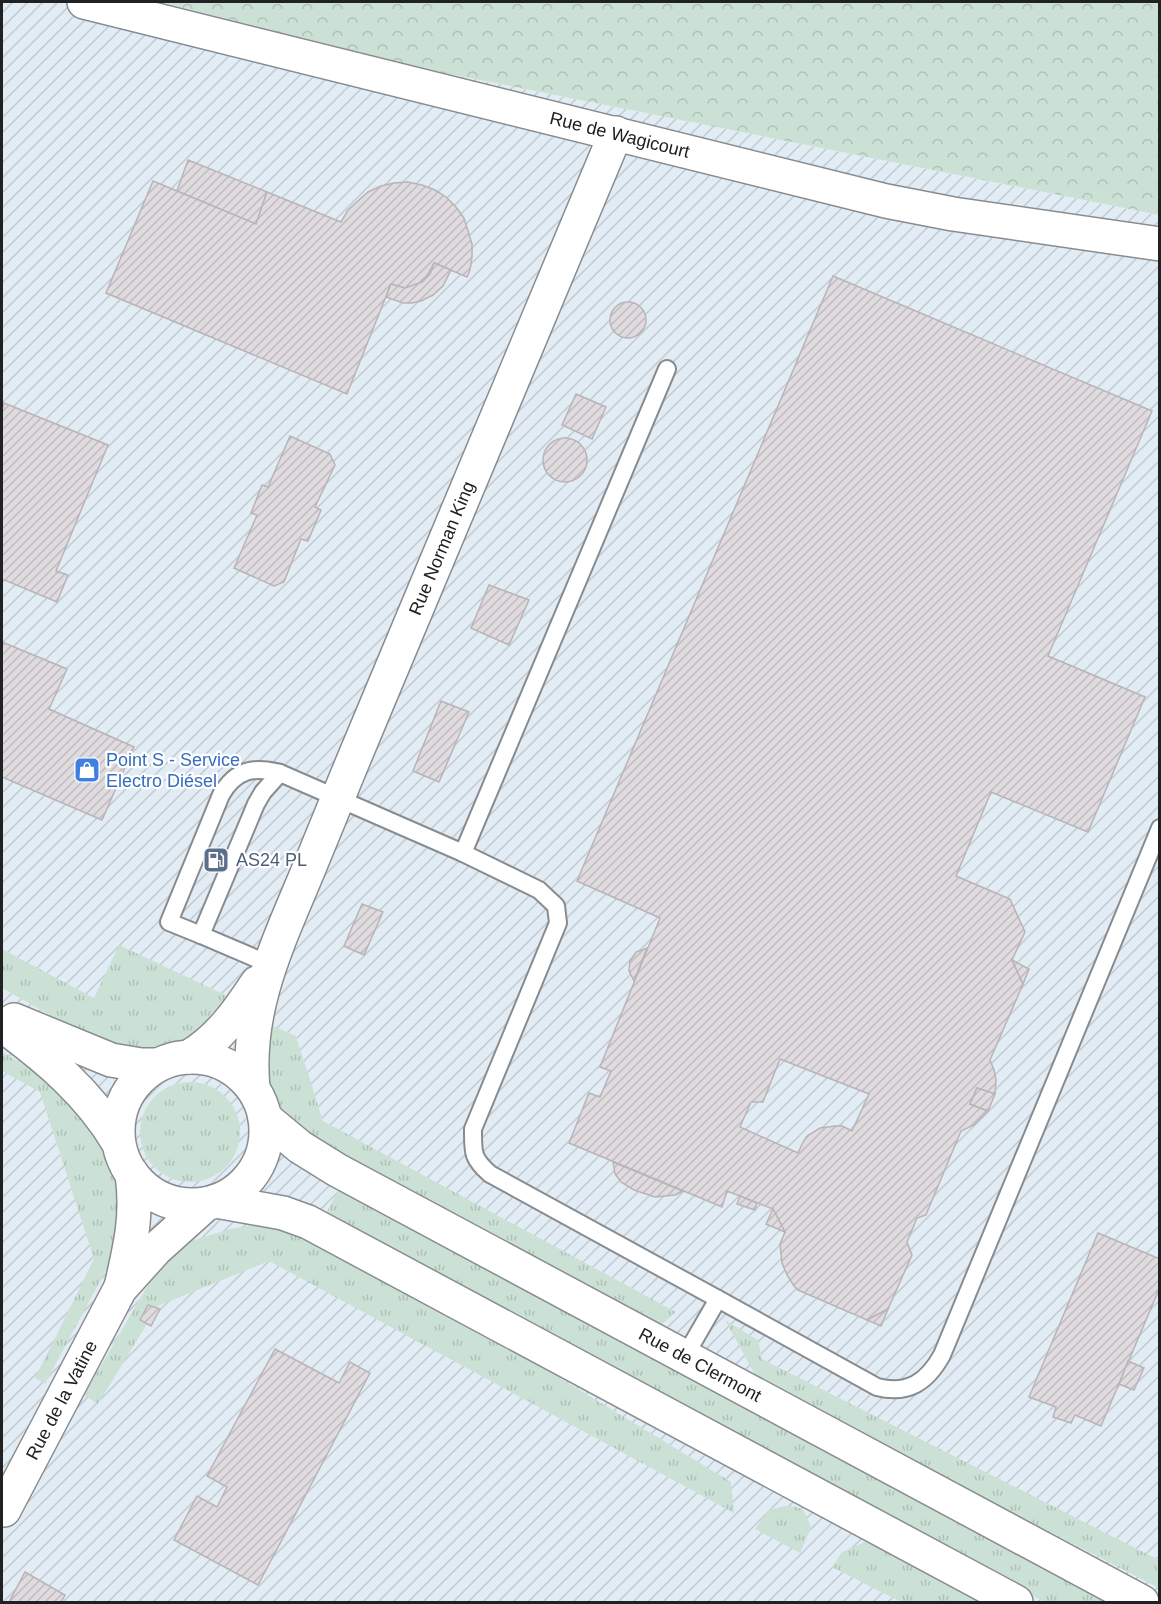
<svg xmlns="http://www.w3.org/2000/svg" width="1161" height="1604" font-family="Helvetica,sans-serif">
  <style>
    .industrial { fill: url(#industrial-furrows) }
    .grass { fill: url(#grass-tufts) }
    .forest { fill: url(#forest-crowns) }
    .building { fill: url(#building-hatch); stroke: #b8b4b7; stroke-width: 1.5; fill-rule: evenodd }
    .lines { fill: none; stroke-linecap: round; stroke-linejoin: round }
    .lane-casing { stroke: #898c8f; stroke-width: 20 }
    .street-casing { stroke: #898c8f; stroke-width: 36 }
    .lane { stroke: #fff; stroke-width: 16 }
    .street { stroke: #fff; stroke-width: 33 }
    .labels { text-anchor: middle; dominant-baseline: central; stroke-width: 4.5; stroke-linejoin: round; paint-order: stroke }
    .street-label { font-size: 18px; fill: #202122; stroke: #fff }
    .shop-label { font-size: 18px; fill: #366cbe; stroke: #fff; text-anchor: start }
    .service-label { font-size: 18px; fill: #4e5e75; stroke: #fff; text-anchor: start }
  </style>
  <defs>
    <pattern id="industrial-furrows" width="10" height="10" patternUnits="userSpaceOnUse" patternTransform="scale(1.5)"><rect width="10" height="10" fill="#e2ecf5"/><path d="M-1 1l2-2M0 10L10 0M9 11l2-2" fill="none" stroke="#c2cad2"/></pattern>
    <pattern id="grass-tufts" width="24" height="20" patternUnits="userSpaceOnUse" patternTransform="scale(1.5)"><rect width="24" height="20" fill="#cce1d5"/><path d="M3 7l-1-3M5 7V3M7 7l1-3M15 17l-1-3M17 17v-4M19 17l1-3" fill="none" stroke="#afc1b7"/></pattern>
    <pattern id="forest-crowns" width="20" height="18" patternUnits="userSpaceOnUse" patternTransform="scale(1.5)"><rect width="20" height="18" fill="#cce1d5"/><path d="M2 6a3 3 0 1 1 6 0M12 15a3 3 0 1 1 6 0" fill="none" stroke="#afc1b7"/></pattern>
    <pattern id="building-hatch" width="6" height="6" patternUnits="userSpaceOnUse" patternTransform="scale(1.5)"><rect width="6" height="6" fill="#dfdbde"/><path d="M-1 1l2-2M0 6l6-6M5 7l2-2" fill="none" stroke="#bfbcbe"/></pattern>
  </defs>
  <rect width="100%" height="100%" fill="#f3f8fb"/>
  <polygon class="industrial" points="2,2 160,2 414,67 1159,215 1160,1588 1150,1602 2,1602"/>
  <g class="grass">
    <polygon points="119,945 240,1002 179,1045 153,1050 129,1050 66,1024 2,988 2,949 94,998"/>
    <polygon points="266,1023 296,1036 323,1121 676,1312 659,1327 341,1157 300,1129 271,1102 266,1076"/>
    <polygon points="2,1052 24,1065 75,1099 107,1148 120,1191 124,1227 112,1259 45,1384 35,1378 94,1259 40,1092 2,1071"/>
    <circle cx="190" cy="1132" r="50"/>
    <polygon points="339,1189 1116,1602 1045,1602 323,1219"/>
    <polygon points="262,1223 293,1230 453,1313 731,1482 734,1513 269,1261 158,1306 98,1404 84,1395 159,1266 191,1241 230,1229"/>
    <polygon points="725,1320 758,1340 762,1359 1159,1560 1159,1588 759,1382"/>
    <path d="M784 1506C804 1506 805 1510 811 1528L800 1553 755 1529 769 1510Z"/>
    <polygon points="869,1540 984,1602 901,1602 832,1567 842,1552"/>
  </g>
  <polygon class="forest" points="160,2 1159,2 1159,215 414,67"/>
  <g class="building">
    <polygon points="188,160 267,192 256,224 177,191"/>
    <polygon points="153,181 256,224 267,192 341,222 348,210 368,192 381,186 394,183 408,182 422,185 435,190 446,197 456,207 464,218 472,244 472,257 470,270 467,277 434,263 426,278 417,285 405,288 391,284 347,394 106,293"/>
    <polygon points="434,263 451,270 443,286 433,295 421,301 412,303 403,303 386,297 391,284 405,288 422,282 430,274"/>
    <path d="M833 276 1152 411 1048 656 1145 697 1088 832 991 792 956 876 1010 899 1025 932 1012 960 1023 984 990 1060 994 1070 996 1080 995 1094 977 1088 970 1104 988 1111 974 1125 961 1131 926 1215 917 1218 907 1242 912 1255 888 1309 867 1320 798 1290 794 1286 787 1275 782 1263 780 1244 785 1232 773 1209 727 1191 722 1207 569 1143 589 1093 600 1097 611 1071 600 1067 660 918 577 881ZM780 1059 869 1094 852 1131 842 1126H835L820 1128 807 1136 803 1142 798 1153 740 1127 751 1102H763Z"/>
    <circle cx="628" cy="320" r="18"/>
    <polygon points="576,394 606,407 592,439 562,425"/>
    <polygon points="4,403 108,445 56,571 68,575 57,602 2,579 2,409"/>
    <polygon points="290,436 330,454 335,465 315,507 321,510 308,541 301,539 284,582 274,586 234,568 257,515 251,513 262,485 268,487"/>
    <circle cx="565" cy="460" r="22"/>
    <polygon points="489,585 529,600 509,645 471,628"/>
    <polygon points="2,642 67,669 49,709 134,747 102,820 2,777"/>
    <polygon points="441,701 469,712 439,782 413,771"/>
    <polygon points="362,904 383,912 364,955 344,946"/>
    <polygon points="647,948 634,981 629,971 630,961 636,952"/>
    <polygon points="1012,960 1029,969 1023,984"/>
    <polygon points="977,1088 995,1094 988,1111 970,1104"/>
    <polygon points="613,1162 683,1191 675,1195 655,1197 634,1190 621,1182 615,1174"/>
    <polygon points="740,1196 757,1203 755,1210 737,1204"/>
    <polygon points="773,1209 785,1232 766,1224"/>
    <polygon points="1098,1233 1160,1259 1160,1287 1101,1426 1075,1415 1071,1423 1053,1417 1056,1407 1029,1397"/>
    <polygon points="148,1305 160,1309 151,1326 140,1320"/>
    <polygon points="888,1309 881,1326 867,1320"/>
    <polygon points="275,1349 339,1383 350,1362 370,1373 258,1585 174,1540 197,1496 217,1507 227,1487 207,1476"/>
    <polygon points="1128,1361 1144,1368 1134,1390 1119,1384"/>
    <polygon points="25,1572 65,1595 61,1602 9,1602"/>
  </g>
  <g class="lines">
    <g class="lane-casing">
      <g id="lane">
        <path d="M463 853 539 890 556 906 558 923 473 1129C473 1153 472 1158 490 1174L718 1299 685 1356"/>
        <path d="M201 935 169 922 221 795C235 770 253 766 280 773"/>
        <polyline points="269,964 201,935 256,804 263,792 280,773 463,853 667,369"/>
        <path d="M718 1299 877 1387C908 1395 927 1382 942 1355L1160 828"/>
      </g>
    </g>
    <g class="street-casing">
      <g id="street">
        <path id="s1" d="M84 2 886 201 953 214 1160 244"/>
        <polyline points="14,1020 111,1060 141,1065 157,1065"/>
        <path d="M2 1025C47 1058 89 1093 118 1142"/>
        <circle cx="192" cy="1131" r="74"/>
        <path d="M189 1057C219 1039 238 1012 257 983"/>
        <path id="s2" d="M253 1088C245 1007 280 939 310 866 333 809 357 751 381 694 459 507 537 320 616 133"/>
        <path id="s3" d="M265 1118 300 1147 337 1170 1142 1602"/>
        <polyline points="216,1201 283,1213 308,1222 1016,1602"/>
        <path d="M121 1287C130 1247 138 1217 132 1174"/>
        <path id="s4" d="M4 1510 120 1289 156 1249 206 1204"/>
      </g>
    </g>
    <use href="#lane" class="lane"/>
    <use href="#street" class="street"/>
  </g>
  <defs>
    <g id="shop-square" transform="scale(1.35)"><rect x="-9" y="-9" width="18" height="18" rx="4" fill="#3f7fe0" stroke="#fff"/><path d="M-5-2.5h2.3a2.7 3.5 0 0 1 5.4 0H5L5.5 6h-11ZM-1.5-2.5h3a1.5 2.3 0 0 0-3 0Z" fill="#fff"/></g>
    <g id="fuel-square" transform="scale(1.35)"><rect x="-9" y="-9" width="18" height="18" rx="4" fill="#5c6f8a" stroke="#fff"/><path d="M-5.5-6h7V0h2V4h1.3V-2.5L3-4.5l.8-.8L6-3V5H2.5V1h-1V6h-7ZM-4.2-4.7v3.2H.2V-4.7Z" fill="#fff"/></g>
  </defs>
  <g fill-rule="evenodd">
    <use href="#shop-square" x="87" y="770"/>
    <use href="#fuel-square" x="216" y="860"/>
  </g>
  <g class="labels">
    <g class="street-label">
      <text stroke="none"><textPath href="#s1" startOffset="552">Rue de Wagicourt</textPath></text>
      <text stroke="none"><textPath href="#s2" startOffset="576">Rue Norman King</textPath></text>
      <text stroke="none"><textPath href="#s3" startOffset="501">Rue de Clermont</textPath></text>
      <text stroke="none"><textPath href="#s4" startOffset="124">Rue de la Vatine</textPath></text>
    </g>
    <g class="shop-label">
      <text x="106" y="760">Point S - Service<tspan x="106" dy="21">Electro Diésel</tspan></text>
    </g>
    <g class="service-label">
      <text x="236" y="860">AS24 PL</text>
    </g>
  </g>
  <rect width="1161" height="1604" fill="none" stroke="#202122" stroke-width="6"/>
</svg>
